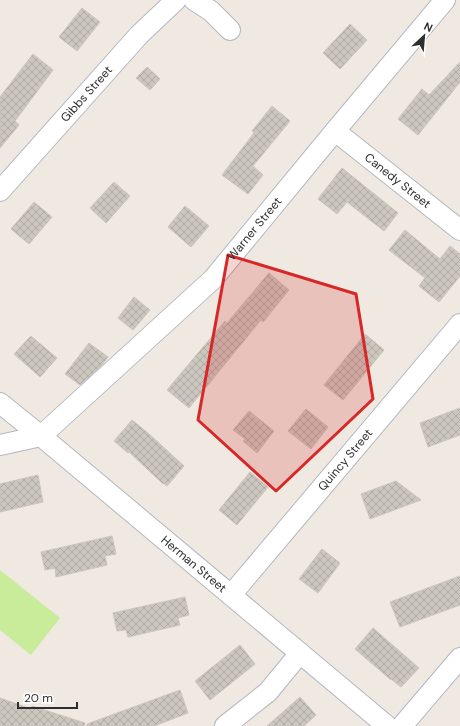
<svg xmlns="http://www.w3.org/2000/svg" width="460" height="726" font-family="'DM Sans',sans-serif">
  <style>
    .pitch { fill: #c9ec9a }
    .building { fill: url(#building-cross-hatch); stroke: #cbc5ba }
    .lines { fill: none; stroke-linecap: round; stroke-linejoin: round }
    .minor-casing { stroke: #b4b7c1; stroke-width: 22 }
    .minor { stroke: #fff; stroke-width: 20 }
    .marked { fill: #d62828; fill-opacity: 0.2; stroke: #d62828; stroke-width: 3; stroke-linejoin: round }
    .labels { text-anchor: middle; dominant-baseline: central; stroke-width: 3; stroke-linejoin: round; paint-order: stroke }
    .street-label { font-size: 12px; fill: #2e2e2e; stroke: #fff }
  </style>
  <defs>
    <pattern id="building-cross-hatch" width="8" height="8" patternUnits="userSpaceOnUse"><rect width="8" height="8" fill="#cbc7bf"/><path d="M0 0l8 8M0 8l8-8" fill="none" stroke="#afaba4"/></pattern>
  </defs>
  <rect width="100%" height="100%" fill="#efe9e1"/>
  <polygon class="pitch" points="0,570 60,618 31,655 0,630"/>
  <g class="building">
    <polygon points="82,8 100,22 77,51 59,37"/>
    <polygon points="350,24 367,40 340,69 323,53"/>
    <polygon points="33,54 53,70 15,121 19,125 0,148 0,97"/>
    <polygon points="460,62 460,82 418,135 398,119 422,89 429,95"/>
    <polygon points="147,67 160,79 150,90 136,78"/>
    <polygon points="272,106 290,121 253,166 263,175 248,194 222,175 254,133 252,131"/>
    <polygon points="342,168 398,213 384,231 347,202 337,214 318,199"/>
    <polygon points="114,182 130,196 106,223 90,208"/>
    <polygon points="34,202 52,217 29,244 11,229"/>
    <polygon points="185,206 209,226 191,247 168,227"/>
    <polygon points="405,230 440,259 450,246 460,254 460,276 439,302 419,286 425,278 389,250"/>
    <polygon points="269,273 289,290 263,322 261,320 189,408 167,390 225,321 227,323"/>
    <polygon points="134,297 150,310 133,330 118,318"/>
    <polygon points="365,334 384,350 343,400 324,385"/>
    <polygon points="31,336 57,358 40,377 14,354"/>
    <polygon points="89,343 108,357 101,366 80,385 65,374"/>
    <polygon points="460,408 460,435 428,447 420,423"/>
    <polygon points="306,409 328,427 311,449 288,431"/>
    <polygon points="249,411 274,431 257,453 243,441 245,439 233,430"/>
    <polygon points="132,420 148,433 184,466 167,486 163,483 163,484 129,452 128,453 114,441"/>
    <polygon points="250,472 268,487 237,525 219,510"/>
    <polygon points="38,475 43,502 0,512 0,484"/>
    <polygon points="396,481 421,500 370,519 361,494"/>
    <polygon points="112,536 116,554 105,556 107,565 56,577 55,568 45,570 41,552"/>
    <polygon points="322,549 340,563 318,593 299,579"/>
    <polygon points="460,576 460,605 400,627 390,602"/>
    <polygon points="185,597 189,615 178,618 180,625 128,637 126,630 117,631 113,613"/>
    <polygon points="373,628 419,668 401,687 391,679 391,680 355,649"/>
    <polygon points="240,645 255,664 210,700 195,681"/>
    <polygon points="180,690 188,713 154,726 87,726 87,724"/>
    <polygon points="300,697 316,715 304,726 267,726"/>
    <polygon points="0,698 31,709 32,706 85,723 84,726 0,726"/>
  </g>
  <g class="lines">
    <g class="minor-casing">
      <g id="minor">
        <polyline points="194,0 211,11 230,30"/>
        <path id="s1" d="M335 131 460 230"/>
        <path id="s2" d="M0 191 139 35 176 0"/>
        <path id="s3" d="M0 403 41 436 387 726"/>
        <path id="s4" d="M0 445 41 436 213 279 335 131 445 0"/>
        <path id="s5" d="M231 595 460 324"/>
        <polyline points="225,726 268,692 300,653"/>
        <polyline points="402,726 460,658"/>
      </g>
    </g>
    <use href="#minor" class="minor"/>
  </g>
  <path class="marked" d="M228 255 356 294 373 399 276 491 198 420Z"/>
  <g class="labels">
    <g class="street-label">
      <text stroke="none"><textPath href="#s2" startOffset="130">Gibbs Street</textPath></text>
      <text stroke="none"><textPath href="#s1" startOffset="80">Canedy Street</textPath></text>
      <text stroke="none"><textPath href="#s4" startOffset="340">Warner Street</textPath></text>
      <text stroke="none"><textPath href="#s5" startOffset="177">Quincy Street</textPath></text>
      <text stroke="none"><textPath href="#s3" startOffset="252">Herman Street</textPath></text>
    </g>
  </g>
  <g transform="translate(424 36) rotate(26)" stroke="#ffffff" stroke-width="3" paint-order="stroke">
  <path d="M0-3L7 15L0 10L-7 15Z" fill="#2e2e2e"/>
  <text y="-6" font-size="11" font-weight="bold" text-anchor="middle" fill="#2e2e2e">N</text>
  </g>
  <path d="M18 702v6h59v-6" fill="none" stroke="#2e2e2e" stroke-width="2"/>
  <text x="24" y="702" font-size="12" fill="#2e2e2e" stroke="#ffffff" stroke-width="3" paint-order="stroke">20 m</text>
</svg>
